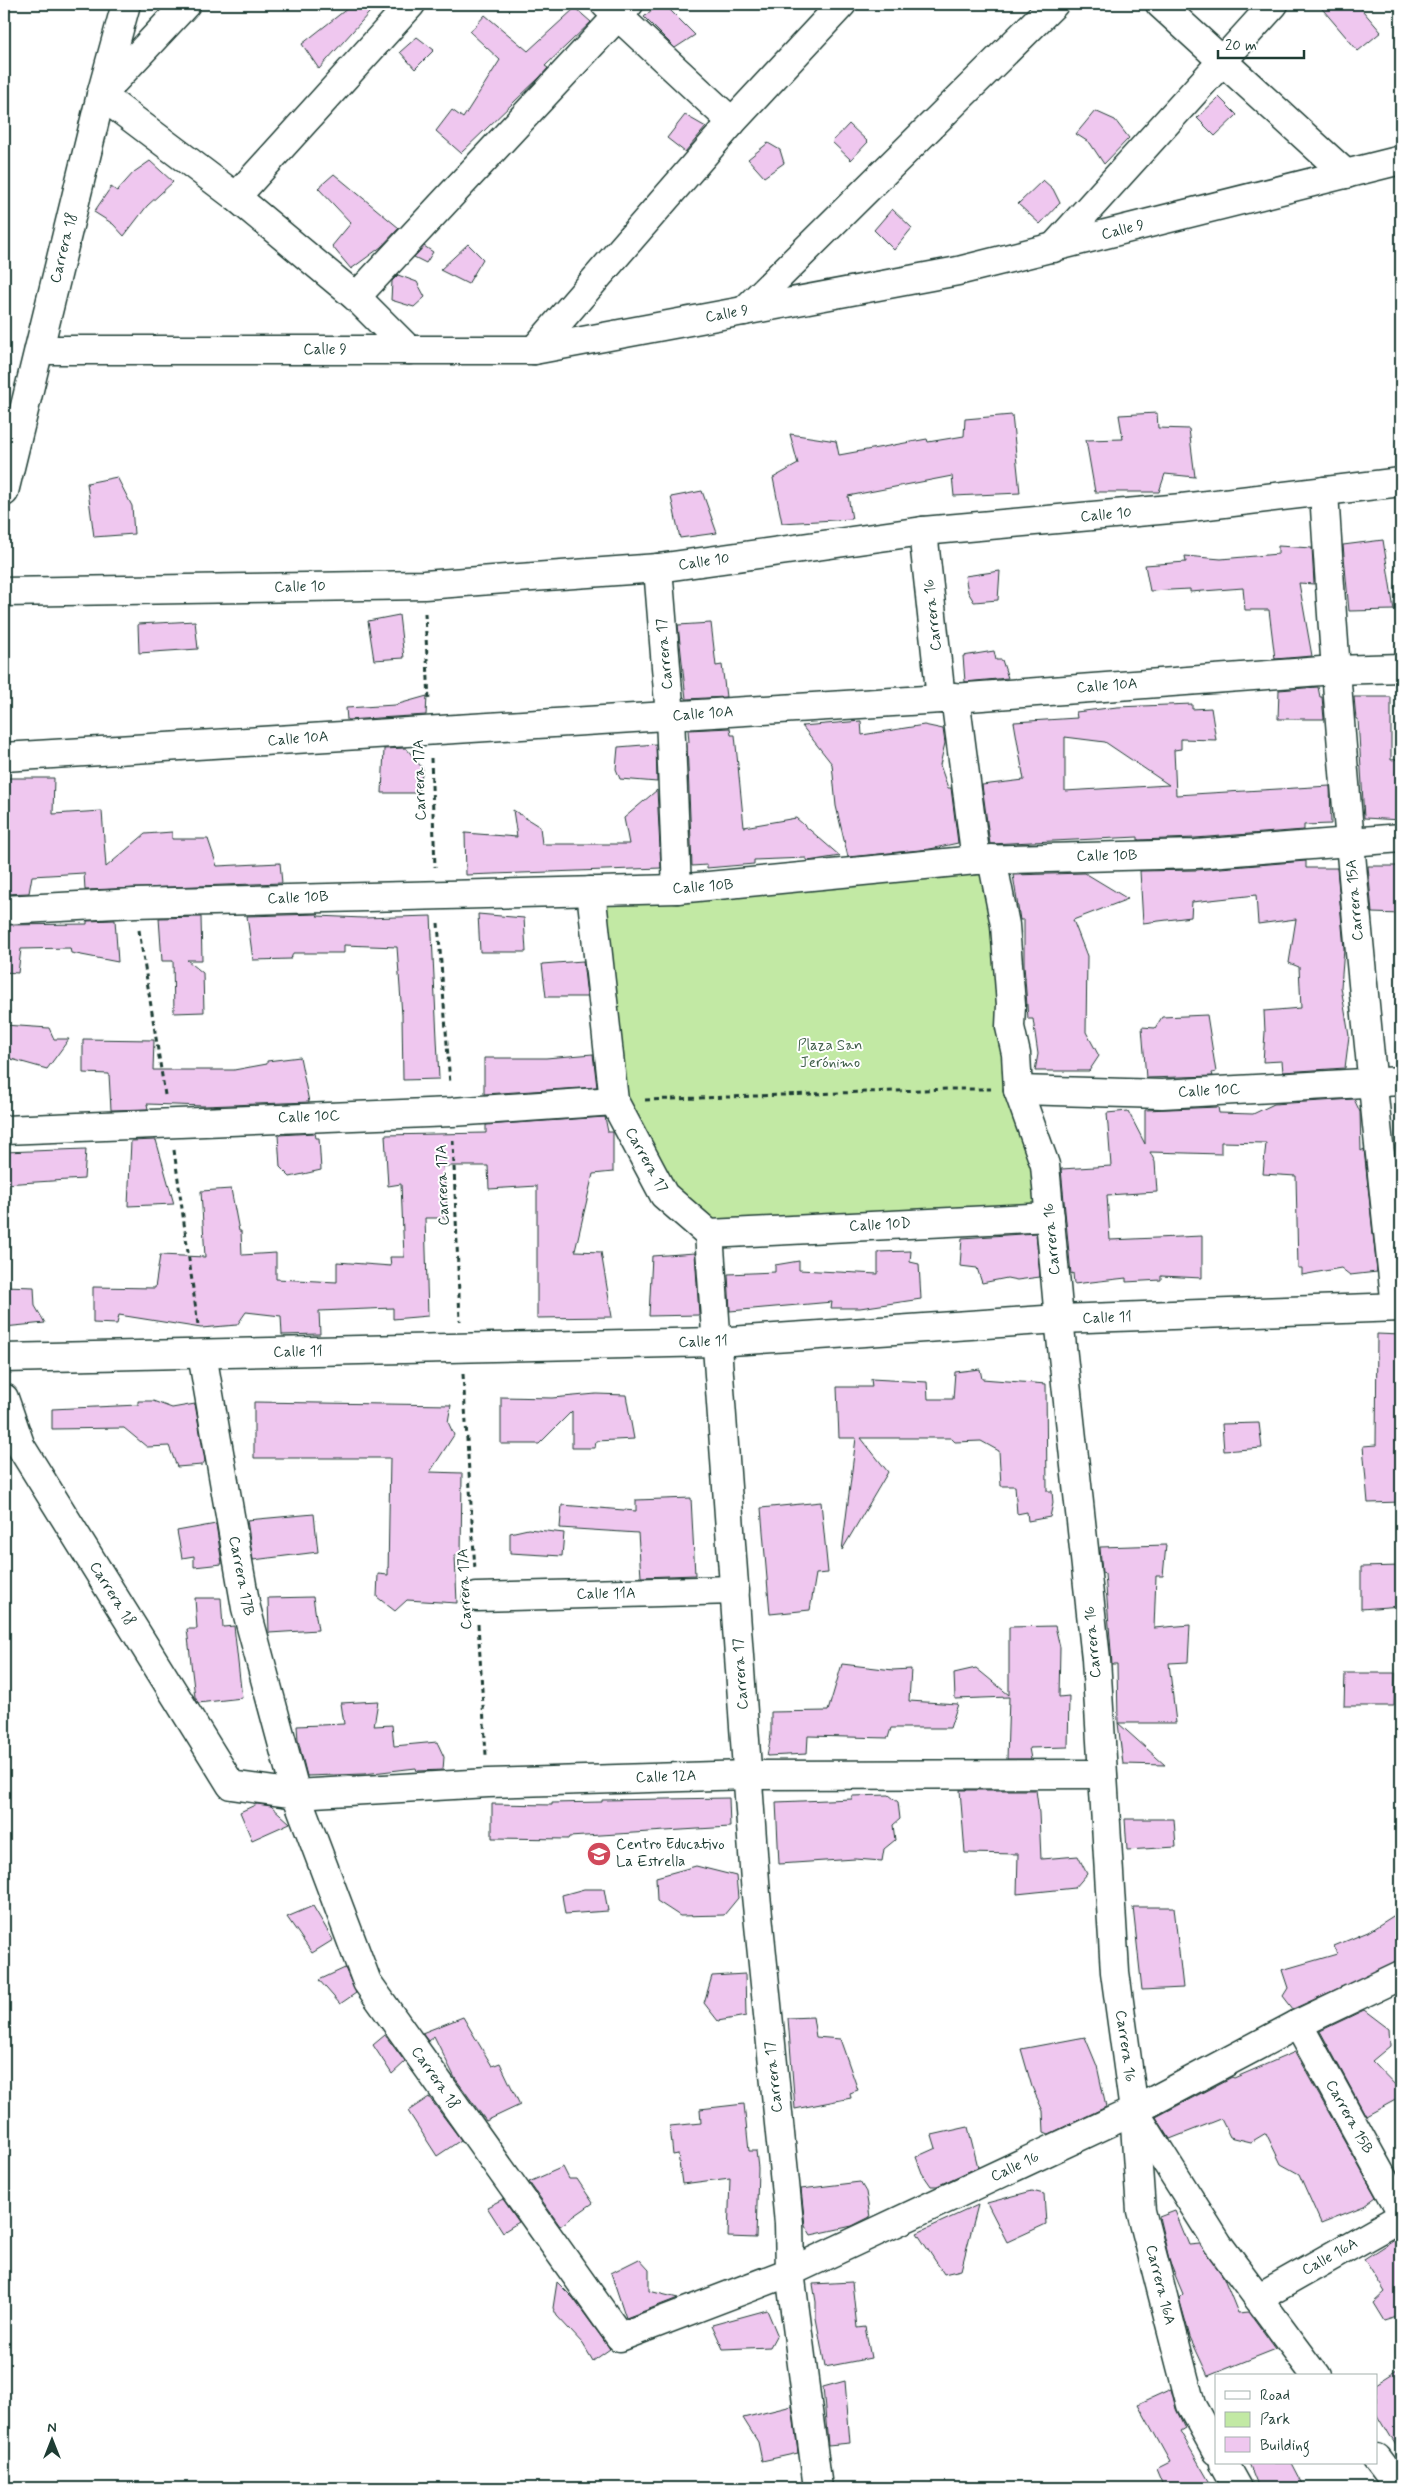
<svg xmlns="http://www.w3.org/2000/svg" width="1405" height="2492" font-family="Mynerve,sans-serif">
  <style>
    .green { fill: #c2e9a4; stroke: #70936c }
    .building { fill: #efc7ef; stroke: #1f3d34; fill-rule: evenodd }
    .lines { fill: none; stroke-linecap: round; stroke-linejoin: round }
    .street-casing { stroke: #1f3d34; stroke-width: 31 }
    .path { stroke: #1f3d34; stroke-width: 3; stroke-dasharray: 5 4; stroke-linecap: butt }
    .street { stroke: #fff; stroke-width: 28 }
    .labels { text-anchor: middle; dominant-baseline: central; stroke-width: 4; stroke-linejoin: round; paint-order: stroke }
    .street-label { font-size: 15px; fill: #1f3d34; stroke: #fff }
    .park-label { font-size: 15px; fill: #405f4a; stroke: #fff }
    .poi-label { font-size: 15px; fill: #1f3d34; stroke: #fff; text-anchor: start }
  </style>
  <rect width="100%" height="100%" fill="#fff"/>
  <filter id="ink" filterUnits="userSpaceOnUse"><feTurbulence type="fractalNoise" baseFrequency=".02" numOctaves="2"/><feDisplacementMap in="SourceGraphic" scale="10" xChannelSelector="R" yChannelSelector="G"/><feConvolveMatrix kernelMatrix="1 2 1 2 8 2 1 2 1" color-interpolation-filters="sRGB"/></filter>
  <g filter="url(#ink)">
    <polygon class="green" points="990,864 1048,1217 715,1232 668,1191 620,1106 597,896"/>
    <g class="building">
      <polygon points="353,4 377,4 319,69 302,44"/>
      <polygon points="658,4 664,4 695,35 675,48 644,17"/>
      <polygon points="1318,4 1357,4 1381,32 1358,51"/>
      <polygon points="575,8 591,22 545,66 548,68 540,77 461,153 436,131 452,110 463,118 500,60 470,32 485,15 528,51"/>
      <polygon points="417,37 434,50 415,69 400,52"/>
      <polygon points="1219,97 1237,115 1215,136 1197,118"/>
      <polygon points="1095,111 1115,120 1129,138 1104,164 1090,143 1076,134"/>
      <polygon points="685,115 706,127 685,152 667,138"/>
      <polygon points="849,124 868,142 851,160 832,142"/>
      <polygon points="768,143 780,150 784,163 764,177 748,159"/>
      <polygon points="150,161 173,182 147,206 124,236 113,224 94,212 111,187 117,191 134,172"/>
      <polygon points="334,174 399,228 381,247 351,269 332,246 351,223 318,188"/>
      <polygon points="1043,180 1053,189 1060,203 1040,224 1018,204"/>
      <polygon points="892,209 912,228 894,250 874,230"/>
      <polygon points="468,244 483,259 468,284 440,270"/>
      <polygon points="424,246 433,252 426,263 414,257"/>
      <polygon points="398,275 417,282 425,297 414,307 391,300 392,281"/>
      <polygon points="1157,413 1158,428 1189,429 1195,477 1165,474 1159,492 1095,492 1086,440 1123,439 1119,415"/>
      <polygon points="1012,415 1020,493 954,496 952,476 848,496 852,519 782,523 773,478 798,464 790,434 836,441 839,455 927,439 928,442 964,436 965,419"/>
      <polygon points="117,477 132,506 134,534 94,537 87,483"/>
      <polygon points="702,491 717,533 680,538 671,497"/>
      <polygon points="1383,540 1394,610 1349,611 1343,545"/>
      <polygon points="1278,546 1312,548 1314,584 1299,583 1312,656 1275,659 1269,610 1245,610 1243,588 1190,592 1190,589 1150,591 1145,565 1186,562 1185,556 1221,559 1278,554"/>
      <polygon points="1000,571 998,600 974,602 968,592 965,576"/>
      <polygon points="399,615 404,658 374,660 368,621"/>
      <polygon points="195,621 198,649 139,653 138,624"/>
      <polygon points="711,623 716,666 722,665 726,697 686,699 678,625"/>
      <polygon points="994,651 996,660 1002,660 1008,678 965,682 963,656"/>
      <polygon points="1318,687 1320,697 1322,697 1324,719 1278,719 1279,690"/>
      <polygon points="427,696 426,715 347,720 346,708 395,705"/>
      <polygon points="1354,697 1391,697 1391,760 1401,759 1401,820 1364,818 1358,719 1356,719"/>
      <path d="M1192 704V709L1211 708 1216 740 1181 739V749L1174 750 1176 795 1330 786 1331 824 1304 825V830L1195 838 1138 840V837L990 844 982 785 1024 780 1014 722 1077 718 1076 712 1117 707ZM1065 737 1105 742 1169 785 1065 791Z"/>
      <polygon points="861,721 862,735 924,725 943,729 945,743 940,765 948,788 951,788 958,843 930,849 848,857 836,806 832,764 802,726"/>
      <polygon points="730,728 731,735 735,735 744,827 796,818 840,856 808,861 806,858 754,860 754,864 707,868 707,865 692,866 687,742 689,742 688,730"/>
      <polygon points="656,744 657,782 620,779 616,769 618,747"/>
      <polygon points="406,748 423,769 418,793 382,793 384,749"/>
      <polygon points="7,778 54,778 53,814 102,811 106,867 145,834 172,832 172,839 208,839 217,866 280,863 282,883 85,890 84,873 32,876 29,893 4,894 4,806 9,807"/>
      <polygon points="657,790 661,868 466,875 465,833 517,837 513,810 540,827 542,844 629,844 624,818"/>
      <polygon points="1306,861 1306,868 1337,868 1344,949 1341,987 1349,1036 1345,1068 1283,1072 1282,1061 1263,1062 1265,1032 1264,1011 1301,1008 1299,967 1289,963 1296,919 1258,924 1256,895 1192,902 1191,917 1143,923 1140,871 1196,870"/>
      <polygon points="1368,866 1401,866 1401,914 1372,913"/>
      <polygon points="1085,873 1128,899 1073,920 1087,956 1086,1032 1099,1056 1089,1071 1035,1071 1038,1054 1033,1019 1028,1019 1024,965 1024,920 1020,920 1013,875"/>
      <polygon points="319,914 317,916 363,918 431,916 439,1079 403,1080 402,1015 397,947 344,945 344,953 293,953 291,959 253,960 247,916"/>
      <polygon points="478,914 524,918 526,952 480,952"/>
      <polygon points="201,917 202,960 187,960 203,973 204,1012 174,1013 173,961 162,961 159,918"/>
      <polygon points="115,920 118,962 71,953 70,948 21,949 18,973 4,972 4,925 87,924 87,921"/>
      <polygon points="583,961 587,997 546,997 542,964"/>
      <polygon points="1207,1015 1216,1072 1212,1073 1213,1076 1146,1078 1142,1027 1155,1028 1162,1017"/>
      <polygon points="4,1025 49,1028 54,1039 69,1039 47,1069 4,1057"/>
      <polygon points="83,1039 154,1040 153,1070 234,1070 267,1064 267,1061 300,1057 309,1102 204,1106 147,1104 148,1109 111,1110 109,1074 83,1073"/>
      <polygon points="593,1054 597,1087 484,1094 484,1058 546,1058"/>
      <polygon points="1354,1099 1360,1112 1361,1151 1364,1149 1377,1272 1350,1275 1341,1268 1302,1275 1302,1268 1298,1268 1296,1176 1263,1174 1266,1143 1221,1142 1221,1154 1150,1152 1155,1162 1157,1192 1107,1195 1110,1240 1202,1236 1202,1278 1161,1276 1161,1280 1126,1282 1126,1278 1074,1284 1073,1273 1071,1274 1061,1169 1111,1166 1107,1113 1128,1111 1145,1144 1145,1110 1218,1107 1219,1113 1253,1114 1274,1104"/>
      <polygon points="605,1117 608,1132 613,1132 613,1172 593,1174 575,1251 601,1252 612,1317 537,1318 537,1186 489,1189 488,1166 443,1166 448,1218 425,1218 428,1316 393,1319 393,1308 319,1311 320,1334 282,1335 281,1316 246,1312 237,1325 201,1328 119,1315 117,1324 93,1323 93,1287 155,1288 160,1255 205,1257 201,1191 231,1189 239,1231 241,1231 242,1255 276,1253 276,1279 337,1282 337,1262 391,1266 390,1257 404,1257 401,1184 388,1186 385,1135 486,1133 486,1125"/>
      <polygon points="315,1133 316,1138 319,1138 321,1170 290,1177 280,1167 278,1135"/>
      <polygon points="156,1140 174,1204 128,1206 131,1141"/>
      <polygon points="1401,1145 1401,1208 1395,1146"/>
      <polygon points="86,1149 84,1179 4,1184 4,1152"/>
      <polygon points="1036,1233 1040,1277 1017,1280 1007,1278 982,1283 977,1268 960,1266 962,1238"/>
      <polygon points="911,1251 910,1262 919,1264 921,1299 860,1308 831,1308 832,1302 730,1311 728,1274 775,1272 775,1265 799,1261 799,1270 878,1274 878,1252"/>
      <polygon points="695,1253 699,1315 649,1316 652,1256"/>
      <polygon points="4,1286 34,1287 35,1306 45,1323 4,1327"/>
      <polygon points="1377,1334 1401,1335 1401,1502 1368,1503 1363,1446 1376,1445"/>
      <polygon points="980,1369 982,1379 1046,1384 1047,1491 1052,1491 1053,1503 1050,1517 1028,1521 1027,1512 1017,1514 1015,1486 1001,1486 999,1451 981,1441 955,1442 951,1438 861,1438 888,1472 842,1550 856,1438 839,1438 837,1387 872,1387 871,1379 927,1382 928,1399 953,1399 955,1372"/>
      <polygon points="596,1394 626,1395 634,1439 596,1441 595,1448 572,1448 572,1411 539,1444 501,1444 501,1397 552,1398"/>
      <polygon points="138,1401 153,1401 172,1408 195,1404 205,1461 202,1465 177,1467 169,1446 147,1447 124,1428 52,1429 52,1409 138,1405"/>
      <polygon points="254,1402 451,1405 448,1422 454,1435 430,1472 462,1473 461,1555 455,1555 457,1603 407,1600 395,1611 377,1597 378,1574 388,1575 390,1458 254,1458"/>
      <polygon points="1259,1423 1262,1448 1224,1451 1222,1424"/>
      <polygon points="691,1498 695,1575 641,1577 638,1533 560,1528 562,1505 636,1511 636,1500"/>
      <polygon points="821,1502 828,1573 816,1574 810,1610 770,1614 761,1508"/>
      <polygon points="314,1514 318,1552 253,1560 247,1520"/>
      <polygon points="216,1524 222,1564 194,1567 194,1556 182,1558 177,1531"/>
      <polygon points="528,1529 564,1533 562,1556 510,1553 510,1533"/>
      <polygon points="1166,1545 1163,1576 1156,1576 1154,1628 1190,1625 1188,1662 1169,1663 1176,1723 1118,1723 1117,1664 1112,1664 1105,1574 1102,1573 1100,1547"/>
      <polygon points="1401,1566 1401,1606 1361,1609 1361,1567"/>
      <polygon points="313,1597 318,1630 269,1633 268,1598"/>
      <polygon points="195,1598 221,1598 223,1627 234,1626 242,1698 198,1703 195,1697 187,1629 197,1629"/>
      <polygon points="1055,1626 1060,1647 1059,1697 1069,1696 1068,1747 1029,1748 1031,1759 1007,1759 1009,1697 955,1699 954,1673 976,1668 1009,1695 1009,1627"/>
      <polygon points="842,1664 893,1670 911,1669 909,1701 958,1704 950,1728 891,1728 888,1738 808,1736 807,1754 767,1756 771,1735 771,1712 828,1711"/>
      <polygon points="1345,1673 1395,1673 1394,1706 1344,1706"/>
      <polygon points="378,1701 374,1726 392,1725 394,1746 437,1742 444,1757 443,1770 417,1771 416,1768 364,1774 307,1776 298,1740 297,1726 344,1724 341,1703"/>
      <polygon points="1118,1723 1165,1765 1123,1764"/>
      <polygon points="960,1790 1036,1790 1039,1813 1041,1859 1078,1856 1087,1874 1075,1888 1017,1894 1018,1854 965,1853"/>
      <polygon points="889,1795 898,1802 900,1819 893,1825 895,1840 884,1849 882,1861 855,1859 779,1864 776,1802 852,1799 852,1796"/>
      <polygon points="729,1798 730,1827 569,1837 568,1839 492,1838 492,1804 552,1805 552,1803 602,1802 602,1800"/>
      <polygon points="257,1804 271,1806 290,1823 252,1840 240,1812"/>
      <polygon points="1125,1819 1174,1819 1176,1847 1127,1850"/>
      <polygon points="696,1866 736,1876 738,1898 724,1915 680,1916 657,1901 656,1877"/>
      <polygon points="584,1889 604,1889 608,1911 565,1914 562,1895"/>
      <polygon points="313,1906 333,1940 312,1953 287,1917"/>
      <polygon points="1133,1907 1174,1907 1183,1988 1142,1990"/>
      <polygon points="1401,1911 1401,1960 1293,2009 1283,1996 1288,1988 1282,1970 1337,1954 1334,1946 1368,1932"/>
      <polygon points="345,1968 356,1993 340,2004 319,1980"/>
      <polygon points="745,1974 746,2016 718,2021 704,2003 712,1976"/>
      <polygon points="1364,2010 1389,2029 1390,2046 1372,2061 1401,2091 1401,2097 1366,2116 1320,2031"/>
      <polygon points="463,2017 492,2066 500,2063 520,2105 486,2121 455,2078 434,2036 428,2041 422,2033"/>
      <polygon points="813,2017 816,2037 840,2039 858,2090 850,2093 851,2098 795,2109 788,2018"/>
      <polygon points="385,2035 405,2062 392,2074 373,2045"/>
      <polygon points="1085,2037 1097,2066 1106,2107 1049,2134 1044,2132 1043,2111 1032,2087 1021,2049"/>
      <polygon points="1295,2052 1376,2197 1364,2206 1321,2223 1299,2174 1281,2164 1266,2133 1251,2142 1230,2137 1221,2119 1170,2139 1156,2117 1232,2077 1234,2078"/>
      <polygon points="429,2097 461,2140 437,2156 408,2111"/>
      <polygon points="744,2104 749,2151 756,2151 758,2168 756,2238 728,2237 730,2178 682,2184 678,2154 673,2155 670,2126 701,2123 700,2109"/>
      <polygon points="968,2127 978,2167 937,2186 931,2186 922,2173 916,2157 936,2148 932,2135"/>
      <polygon points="563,2167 569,2179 577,2179 593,2203 560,2226 529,2182"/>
      <polygon points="860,2182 866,2192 870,2217 852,2226 811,2235 805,2225 801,2189"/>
      <polygon points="1032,2191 1044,2194 1046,2224 1007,2242 987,2203"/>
      <polygon points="503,2199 519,2222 503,2232 487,2207"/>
      <polygon points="978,2205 961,2270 944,2274 917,2233"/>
      <polygon points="1175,2211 1189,2245 1200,2244 1223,2276 1238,2313 1249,2312 1276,2349 1208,2376 1190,2337 1179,2298 1183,2294 1170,2263 1159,2217"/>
      <polygon points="1401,2235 1401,2319 1400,2316 1384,2321 1373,2303 1385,2292 1364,2259"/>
      <polygon points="639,2259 649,2270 649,2291 678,2298 626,2318 611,2273"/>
      <polygon points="557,2282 573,2298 610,2349 593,2361 583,2344 557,2316 553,2308"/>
      <polygon points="852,2282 857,2328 865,2327 871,2358 825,2367 816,2318 816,2302 813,2284"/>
      <polygon points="767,2310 777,2334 770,2347 723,2349 712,2325"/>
      <polygon points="1401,2368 1401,2454 1376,2412 1376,2384"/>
      <polygon points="845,2381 850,2443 828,2445 823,2387"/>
      <polygon points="1171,2389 1176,2409 1185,2428 1180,2431 1213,2488 1164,2488 1156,2469 1170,2462 1138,2404"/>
      <polygon points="792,2406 798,2453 762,2461 758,2442 743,2418"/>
      <polygon points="1249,2463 1292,2463 1305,2488 1259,2488"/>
    </g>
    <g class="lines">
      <g class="street-casing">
        <g id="street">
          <polyline points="186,4 101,95 236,197 356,297 409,350"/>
          <polyline points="605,4 732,122"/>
          <polyline points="1160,4 1346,174"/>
          <polyline points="236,197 411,4"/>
          <polyline points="1053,248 1274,4"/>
          <polyline points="356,297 629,4"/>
          <polyline points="744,311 1054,4"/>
          <polyline points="39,350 534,350 958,271 1401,160"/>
          <polyline points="534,350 732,122 842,4"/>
          <path d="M1324 491C1340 764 1367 1036 1396 1307"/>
          <polyline points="4,492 101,95 126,4"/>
          <polyline points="923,531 941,699"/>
          <polyline points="658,568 670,716 677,889"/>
          <polyline points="4,592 424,585 658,568 923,531 1182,508 1401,482"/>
          <polyline points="955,697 976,860"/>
          <polyline points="4,757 941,699 1335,670 1401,668"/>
          <polyline points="992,859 1005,925 1011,1005 1010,1027 1016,1054 1018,1090 1045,1165 1059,1319 1096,1659 1115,1972 1134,2111 1141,2211 1191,2405 1216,2450"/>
          <polyline points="591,891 614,1101 664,1195 709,1234 756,1895 789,2223 790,2272 818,2488"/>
          <polyline points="4,910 135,903 677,889 976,860 1196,854 1401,838"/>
          <polyline points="1018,1090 1162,1094 1401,1081"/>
          <polyline points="4,1130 452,1112 614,1101"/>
          <polyline points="709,1234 1050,1217"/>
          <polyline points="202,1354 246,1608 296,1794 367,1982 620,2337 790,2272 1134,2111 1298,2024 1401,1975"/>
          <polyline points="4,1358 716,1342 1059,1319 1401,1307"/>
          <polyline points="4,1398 21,1447 231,1785 296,1794 488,1783 748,1775 1102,1774"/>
          <polyline points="477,1597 735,1590"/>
          <polyline points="1298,2024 1401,2211"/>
          <polyline points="1136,2114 1218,2244 1316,2376"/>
          <polyline points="1258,2298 1401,2217"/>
          <polyline points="1376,2458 1399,2488"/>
          <polyline points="1224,2463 1238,2488"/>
        </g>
      </g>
      <g class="path">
        <polyline points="425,613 429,702"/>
        <polyline points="431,758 435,867"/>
        <polyline points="438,923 450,1084"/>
        <polyline points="139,930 165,1095"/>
        <polyline points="645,1100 949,1089 991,1089"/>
        <polyline points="453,1140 460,1321"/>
        <polyline points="174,1150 198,1325"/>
        <polyline points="463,1374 475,1570"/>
        <polyline points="478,1624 486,1755"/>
      </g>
      <use href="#street" class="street"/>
    </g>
  </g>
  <defs>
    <g id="school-disc" transform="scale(1.25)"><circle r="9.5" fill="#d1495b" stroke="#fff"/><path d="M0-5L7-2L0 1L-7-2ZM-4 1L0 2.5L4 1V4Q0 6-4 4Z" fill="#fff"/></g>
  </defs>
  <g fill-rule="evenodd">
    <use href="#school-disc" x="599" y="1854"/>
  </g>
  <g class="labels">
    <g class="street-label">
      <text transform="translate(1123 230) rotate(-14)">Calle 9</text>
      <text transform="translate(64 248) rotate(-76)">Carrera 18</text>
      <text transform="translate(727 314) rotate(-10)">Calle 9</text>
      <text x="325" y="350">Calle 9</text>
      <text transform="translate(1106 515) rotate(-5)">Calle 10</text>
      <text transform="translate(704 562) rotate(-8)">Calle 10</text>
      <text transform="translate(300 587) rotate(-1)">Calle 10</text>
      <text transform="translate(933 615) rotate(-96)">Carrera 16</text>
      <text transform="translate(665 654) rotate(-95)">Carrera 17</text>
      <text transform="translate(1107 686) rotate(-4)">Calle 10A</text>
      <text transform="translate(703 714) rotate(-4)">Calle 10A</text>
      <text transform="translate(298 739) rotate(-4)">Calle 10A</text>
      <text transform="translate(420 780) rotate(-92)">Carrera 17A</text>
      <text transform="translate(1107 856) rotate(-1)">Calle 10B</text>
      <text transform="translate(703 887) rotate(-4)">Calle 10B</text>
      <text transform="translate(298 898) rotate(-2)">Calle 10B</text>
      <text transform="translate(1355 900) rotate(-95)">Carrera 15A</text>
      <text transform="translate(1209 1091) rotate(-3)">Calle 10C</text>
      <text transform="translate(309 1117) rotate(-2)">Calle 10C</text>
      <text transform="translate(646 1160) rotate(61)">Carrera 17</text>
      <text transform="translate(443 1185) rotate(-92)">Carrera 17A</text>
      <text transform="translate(880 1225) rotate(-3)">Calle 10D</text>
      <text transform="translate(1052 1239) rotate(-95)">Carrera 16</text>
      <text transform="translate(1107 1318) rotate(-2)">Calle 11</text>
      <text transform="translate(703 1342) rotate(-2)">Calle 11</text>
      <text transform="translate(298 1352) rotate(-1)">Calle 11</text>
      <text transform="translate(241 1576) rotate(79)">Carrera 17B</text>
      <text transform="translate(465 1589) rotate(-93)">Carrera 17A</text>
      <text transform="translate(112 1594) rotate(58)">Carrera 18</text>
      <text transform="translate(606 1594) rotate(-1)">Calle 11A</text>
      <text transform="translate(1093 1642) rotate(-95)">Carrera 16</text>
      <text transform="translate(741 1674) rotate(-94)">Carrera 17</text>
      <text transform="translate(666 1777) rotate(-2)">Calle 12A</text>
      <text transform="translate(1125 2046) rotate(82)">Carrera 16</text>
      <text transform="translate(774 2077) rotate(-96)">Carrera 17</text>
      <text transform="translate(435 2078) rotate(55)">Carrera 18</text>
      <text transform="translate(1349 2117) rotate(61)">Carrera 15B</text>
      <text transform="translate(1015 2167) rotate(-25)">Calle 16</text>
      <text transform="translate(1330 2257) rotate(-29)">Calle 16A</text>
      <text transform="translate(1160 2285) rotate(76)">Carrera 16A</text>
    </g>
    <g class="park-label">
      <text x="830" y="1046">Plaza San<tspan x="830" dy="17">Jerónimo</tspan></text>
    </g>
    <g class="poi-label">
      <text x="616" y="1845">Centro Educativo<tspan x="616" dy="17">La Estrella</tspan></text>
    </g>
  </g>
  <rect width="1405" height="2492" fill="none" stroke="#fff" stroke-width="20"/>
  <rect x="10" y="10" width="1385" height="2472" fill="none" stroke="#1f3d34" stroke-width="2" filter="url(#ink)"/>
  <rect x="1215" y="2374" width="162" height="90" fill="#ffffff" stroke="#a5b1ae"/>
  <rect x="1225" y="2391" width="25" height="8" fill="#ffffff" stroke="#a5b1ae"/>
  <text x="1260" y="2400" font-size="15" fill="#1f3d34">Road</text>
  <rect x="1225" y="2412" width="25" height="15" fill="#c2e9a4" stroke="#a5b1ae"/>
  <text x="1260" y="2424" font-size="15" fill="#1f3d34">Park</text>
  <rect x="1225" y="2437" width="25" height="15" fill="#efc7ef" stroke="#a5b1ae"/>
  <text x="1260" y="2450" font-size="15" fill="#1f3d34">Building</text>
  <g transform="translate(52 2440)" stroke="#ffffff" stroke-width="4" paint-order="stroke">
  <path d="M0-4L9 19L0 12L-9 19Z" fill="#1f3d34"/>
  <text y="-8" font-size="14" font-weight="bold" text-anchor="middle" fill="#1f3d34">N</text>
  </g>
  <path d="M1218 50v8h86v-8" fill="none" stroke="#1f3d34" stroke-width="2.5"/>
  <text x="1225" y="50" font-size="15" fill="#1f3d34" stroke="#ffffff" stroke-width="4" paint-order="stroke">20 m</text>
</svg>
